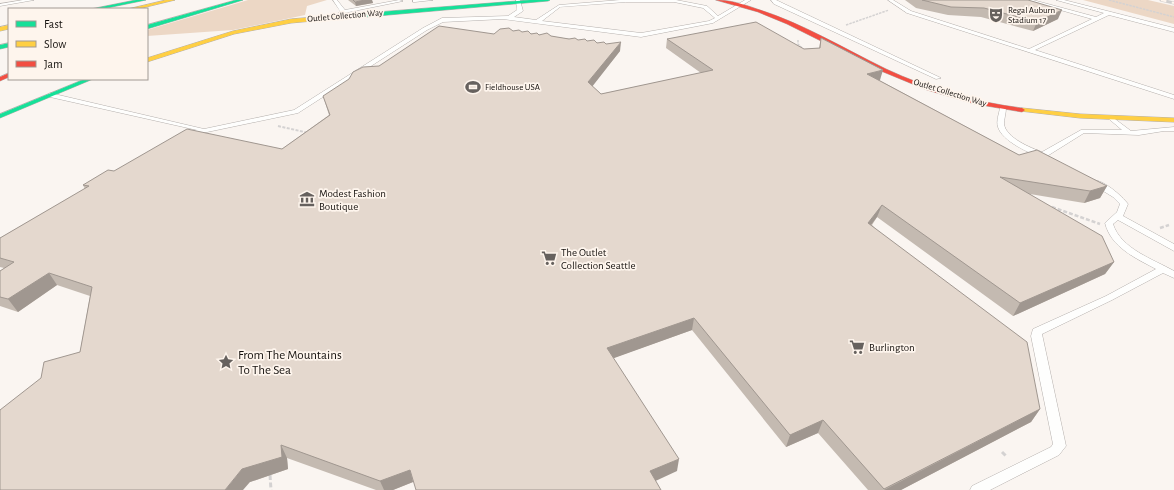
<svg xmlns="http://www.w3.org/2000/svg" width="1174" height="490" font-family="'Alegreya Sans',sans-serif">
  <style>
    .green { fill: #ecd7c5 }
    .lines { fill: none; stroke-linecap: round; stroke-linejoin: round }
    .lane-casing { stroke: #b5b0ad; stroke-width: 1 }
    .fast-casing { stroke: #b5b0ad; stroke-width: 1 }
    .slow-casing { stroke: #b5b0ad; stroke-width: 1 }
    .jam-casing { stroke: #b5b0ad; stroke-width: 1 }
    .path-far3 { stroke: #d4d2d2; stroke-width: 1.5; stroke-dasharray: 2.5 1; stroke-linecap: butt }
    .path-far2 { stroke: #d4d2d2; stroke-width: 2; stroke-dasharray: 3 1.5; stroke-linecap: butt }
    .path-far1 { stroke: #d4d2d2; stroke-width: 2.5; stroke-dasharray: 4 2; stroke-linecap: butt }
    .path { stroke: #d4d2d2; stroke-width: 3; stroke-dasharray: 5 2.5; stroke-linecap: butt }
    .lane { fill: #fefefd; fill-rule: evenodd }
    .fast { fill: #16e098; fill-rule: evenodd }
    .slow { fill: #ffcf43; fill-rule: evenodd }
    .jam { fill: #f24e42; fill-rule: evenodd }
    .rail-casing { stroke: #d0cecd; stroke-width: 3 }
    .rail { stroke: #fef5ed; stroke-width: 2; stroke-dasharray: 5.5; stroke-linecap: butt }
    .wall { fill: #c4bab1 }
    .shaded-wall { fill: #a09790 }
    .building { fill: #e4d8ce; stroke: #a09790 }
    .labels { text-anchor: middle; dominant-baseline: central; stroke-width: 3.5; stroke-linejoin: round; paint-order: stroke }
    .far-poi-label { font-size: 9px; fill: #16120f; stroke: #fef5ed; text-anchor: start }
    .far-street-label { font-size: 9px; fill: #16120f; stroke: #fef5ed }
    .poi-label { font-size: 11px; fill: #16120f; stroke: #fef5ed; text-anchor: start }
    .near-poi-label { font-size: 13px; fill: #16120f; stroke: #fef5ed; text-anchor: start }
  </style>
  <rect width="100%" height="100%" fill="#faf5f1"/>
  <g class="green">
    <polygon points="248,0 327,0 307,6 305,15 233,30 147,36 147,30"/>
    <polygon points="1083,0 1148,0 1174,6 1174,24"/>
  </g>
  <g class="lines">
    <g class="lane-casing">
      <g id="lane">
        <polygon points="23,0 34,0 0,6 0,4"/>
        <polygon points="333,0 337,0 345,10 399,0 403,1 344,13 340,18 337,16 340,11"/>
        <polygon points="413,0 433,0 415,2 413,2"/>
        <path d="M516 0H520L523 11 514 17 536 20 559 5 620 0H676L707 6 718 16 745 0H751L713 23 641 37 503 19 443 22 427 30 298 113 188 136H185V132L197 130 50 97 47 95 50 93 204 129 294 110 423 28 442 18 508 16 517 10ZM626 2H674L703 8 715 18 709 21 641 33 542 21 560 7Z"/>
        <polygon points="771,0 776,0 941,78 936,79 774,4"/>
        <polygon points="888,0 893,0 911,11 1029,49 1092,19 1025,0 1033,0 1096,17 1104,13 1056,0 1064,0 1174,28 1174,32 1109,15 1035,50 1174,95 1174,99 907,13"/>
        <path d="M1003 106 1006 108C1006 113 1004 119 1004 124 1006 138 1031 148 1042 152L1081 130H1122L1109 119V117L1111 116 1131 131 1174 127V131H1164L1139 135 1084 133 1044 158C1030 154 1002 141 998 127 996 121 999 114 1000 108Z"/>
        <path d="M1092 180C1103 179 1122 196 1128 204L1123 216 1174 244V251L1118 220 1113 224C1121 249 1153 259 1174 271V278L1163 273 1112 300 1042 334 1066 446 1059 455 990 490H970L972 486 1051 447 1053 444 1031 336 1033 329 1106 296 1156 269C1135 258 1111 247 1105 223L1117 212 1120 204 1113 197 1092 184 1091 182Z"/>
      </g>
    </g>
    <g class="fast-casing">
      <g id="fast">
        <polygon points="136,0 146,0 102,9 91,9"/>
        <polygon points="236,0 243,0 147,29 147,25"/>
        <polygon points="530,0 550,0 548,1 354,18 351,16 354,14"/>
        <polygon points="9,43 9,47 0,49 0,45"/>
        <polygon points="85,79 93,79 0,118 0,114"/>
      </g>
    </g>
    <g class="slow-casing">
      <g id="slow">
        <polygon points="166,0 175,0 138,9 128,9"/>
        <polygon points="354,14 357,16 356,17 291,23 234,34 147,62 147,58 233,31 291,19"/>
        <polygon points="9,25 9,29 0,31 0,27"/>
        <polygon points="1022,108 1080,114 1174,118 1174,122 1080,118 1020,111 1019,110"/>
      </g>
    </g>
    <g class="jam-casing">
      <g id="jam">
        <path d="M716 0C730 0 743 4 757 9 802 23 843 48 886 69 929 89 974 102 1022 108L1025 110 1022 112 975 104 927 90 881 71 787 24 758 12Z"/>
        <polygon points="9,73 9,77 0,81 0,77"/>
      </g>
    </g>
    <g class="path-far3">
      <polyline points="1109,0 1174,17"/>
      <polyline points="846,25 889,10"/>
      <polyline points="798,40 798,44 803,49"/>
    </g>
    <polyline class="path-far2" points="278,126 309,133"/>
    <g class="path-far1">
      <polyline points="1052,207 1100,224"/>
      <polyline points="1160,228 1169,225"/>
    </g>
    <g class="path">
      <polyline points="1002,452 1006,456"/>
      <polyline points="270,475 271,490"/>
    </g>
    <use href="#lane" class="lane"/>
    <use href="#fast" class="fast"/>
    <use href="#slow" class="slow"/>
    <use href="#jam" class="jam"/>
    <g class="rail-casing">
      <polyline id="rail" points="1161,0 1174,3"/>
    </g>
    <use href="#rail" class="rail"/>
  </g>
  <g class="wall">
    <polygon points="348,0 372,0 373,3 356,6"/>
    <polygon points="905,0 1028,0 1058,19 1033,31 981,17 948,15 916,8"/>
    <polygon points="513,31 606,44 620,51 592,86 601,94 701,73 666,48 667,39 804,49 819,48 821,38 880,80 879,80 1019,155 1107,186 1100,198 1084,203 1030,194 1114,262 1105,274 1013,316 877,217 872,225 1040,409 1031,422 901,490 868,490 818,433 786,447 692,330 613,358 677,471 413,482 393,490 376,490 287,458 288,469 250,482 80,352 90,296 57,285 18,312 0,306 0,271 4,268 0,267 0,238 85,189 83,185 114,171 282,149 329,115 323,96 379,66 494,34"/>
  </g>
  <g class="shaded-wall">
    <polygon points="365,0 372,0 373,3 356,6 355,2"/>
    <polygon points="1062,10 1058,19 1033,31 1037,22"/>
    <polygon points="621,42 620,51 588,92 588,82"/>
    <polygon points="883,70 880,80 864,84 867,74"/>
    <polygon points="1107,186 1100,198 1084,203 1090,191"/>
    <polygon points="882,205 877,217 864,234 868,223"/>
    <polygon points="1114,262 1105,274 1013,316 1020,303"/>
    <polygon points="49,273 57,285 18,312 8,299"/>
    <polygon points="694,318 692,330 606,361 607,348"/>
    <polygon points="1040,409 1031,422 901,490 884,490"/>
    <polygon points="823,420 818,433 786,447 790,435"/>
    <polygon points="281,445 287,458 288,469 250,482 243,490 225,490 242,469"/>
    <polygon points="679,459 677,471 649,484 650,471"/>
    <polygon points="410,470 413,482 393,490 384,490 380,481"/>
  </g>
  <g class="building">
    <polygon points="353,0 365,0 355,2"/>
    <polygon points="922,0 1028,0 1062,10 1037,22 984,8 951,7"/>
    <polygon points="756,22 804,49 820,48 821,38 883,70 867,74 1019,155 1037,150 1107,186 1090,191 1000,177 1102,236 1114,262 1020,303 882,205 868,223 1027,342 1040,409 884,489 823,420 790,435 694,318 607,348 679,459 650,471 661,490 416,490 410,470 380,481 281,445 282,457 242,469 225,490 0,490 0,410 41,378 44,362 80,352 92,287 49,273 8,299 0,297 0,271 14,262 0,258 0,238 89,186 83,185 108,170 114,171 187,129 282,149 330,115 323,96 349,79 353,72 363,67 379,66 439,26 494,34 500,29 509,28 513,31 519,30 522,32 528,31 531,34 537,33 539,35 547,33 551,36 569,39 575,38 578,40 585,39 587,41 594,40 597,43 604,42 606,44 621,42 588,82 601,94 713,70 667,39"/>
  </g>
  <defs>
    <g id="theatre-bare" transform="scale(1.2)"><path d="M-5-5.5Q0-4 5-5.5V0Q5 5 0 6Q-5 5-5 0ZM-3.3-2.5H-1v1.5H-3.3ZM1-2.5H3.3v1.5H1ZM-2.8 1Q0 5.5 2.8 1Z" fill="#66615e" stroke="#fef5ed" stroke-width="2.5" paint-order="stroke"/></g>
    <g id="stadium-bare" transform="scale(1.2)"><path d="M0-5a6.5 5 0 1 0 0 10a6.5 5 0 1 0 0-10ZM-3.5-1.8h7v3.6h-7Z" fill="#66615e" stroke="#fef5ed" stroke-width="2.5" paint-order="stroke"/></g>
    <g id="museum-bare" transform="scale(1.2)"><path d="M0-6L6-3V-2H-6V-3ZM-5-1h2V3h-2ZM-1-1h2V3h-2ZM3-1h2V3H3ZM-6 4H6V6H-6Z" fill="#66615e" stroke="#fef5ed" stroke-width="2.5" paint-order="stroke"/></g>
    <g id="supermarket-bare" transform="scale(1.2)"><path d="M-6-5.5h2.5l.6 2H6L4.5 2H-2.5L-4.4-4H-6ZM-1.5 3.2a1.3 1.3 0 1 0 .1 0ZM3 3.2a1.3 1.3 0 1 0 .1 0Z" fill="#66615e" stroke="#fef5ed" stroke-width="2.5" paint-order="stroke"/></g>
    <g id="sight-bare" transform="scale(1.2)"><path d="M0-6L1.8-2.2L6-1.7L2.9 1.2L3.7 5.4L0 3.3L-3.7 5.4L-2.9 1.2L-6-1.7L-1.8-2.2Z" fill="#66615e" stroke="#fef5ed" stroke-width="2.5" paint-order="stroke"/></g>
  </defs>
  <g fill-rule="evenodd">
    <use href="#theatre-bare" x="996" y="15"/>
    <use href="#stadium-bare" x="473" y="87"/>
    <use href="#museum-bare" x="307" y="199"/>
    <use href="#supermarket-bare" x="549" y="258"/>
    <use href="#supermarket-bare" x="857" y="347"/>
    <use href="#sight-bare" x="226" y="362"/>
  </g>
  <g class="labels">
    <g class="far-poi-label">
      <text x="1008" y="10">Regal Auburn<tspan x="1008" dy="10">Stadium 17</tspan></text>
      <text x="485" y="87">Fieldhouse USA</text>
    </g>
    <g class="far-street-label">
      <text transform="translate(345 16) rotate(-5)">Outlet Collection Way</text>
      <text transform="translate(950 93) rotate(17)">Outlet Collection Way</text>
    </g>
    <g class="poi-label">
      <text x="319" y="193">Modest Fashion<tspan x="319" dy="13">Boutique</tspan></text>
      <text x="561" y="252">The Outlet<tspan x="561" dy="13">Collection Seattle</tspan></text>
      <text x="869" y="347">Burlington</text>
    </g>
    <g class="near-poi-label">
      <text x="238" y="355">From The Mountains<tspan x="238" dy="15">To The Sea</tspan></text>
    </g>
  </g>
  <rect x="8" y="8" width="140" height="72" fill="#fef5ed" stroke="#a19a94"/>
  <rect x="16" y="21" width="20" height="6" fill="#16e098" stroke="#a19a94"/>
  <text x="44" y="28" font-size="12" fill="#16120f">Fast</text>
  <rect x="16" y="41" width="20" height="6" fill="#ffcf43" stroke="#a19a94"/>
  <text x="44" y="48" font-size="12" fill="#16120f">Slow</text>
  <rect x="16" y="61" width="20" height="6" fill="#f24e42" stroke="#a19a94"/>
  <text x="44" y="68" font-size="12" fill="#16120f">Jam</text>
</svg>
